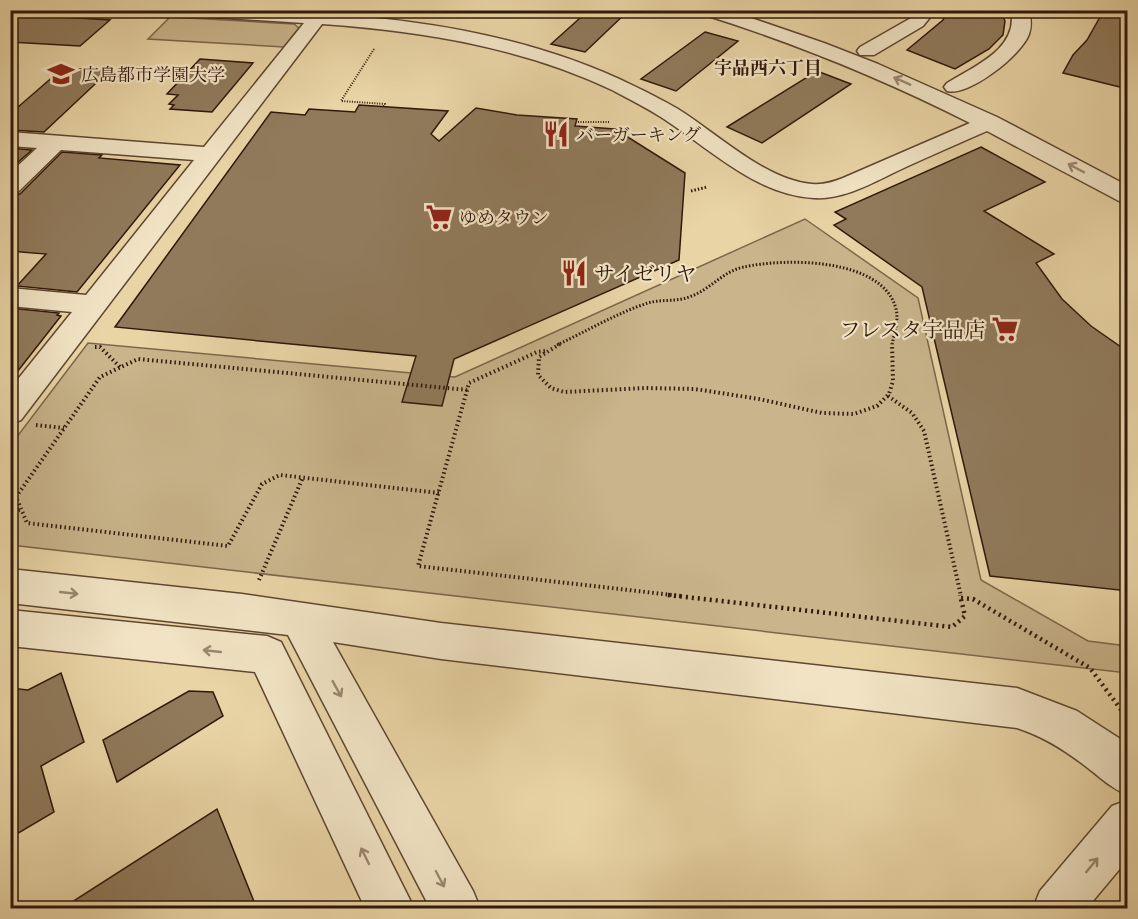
<svg xmlns="http://www.w3.org/2000/svg" width="1138" height="919" font-family="'EB Garamond','Noto Serif JP',serif">
  <style>
    .green { fill: #c9b48b; stroke: #7c664a; stroke-width: 1.5 }
    .building { fill: #907a5b; stroke: #2f180a; stroke-width: 1.5 }
    .lines { fill: none; stroke-linecap: round; stroke-linejoin: round }
    .minor-casing { stroke: #5e4731; stroke-width: 3 }
    .path-far3 { stroke: #2f180a; stroke-width: 2; stroke-dasharray: 1 1.5; stroke-linecap: butt }
    .path-far2 { stroke: #2f180a; stroke-width: 3; stroke-dasharray: 1.5 2; stroke-linecap: butt }
    .path-far1 { stroke: #2f180a; stroke-width: 4; stroke-dasharray: 1.5 3; stroke-linecap: butt }
    .path { stroke: #2f180a; stroke-width: 4.5; stroke-dasharray: 2 4; stroke-linecap: butt }
    .minor { fill: #f1e3c4; fill-rule: evenodd }
    .oneway { stroke: #9a8870 }
    .labels { text-anchor: middle; dominant-baseline: central; stroke-width: 4.5; stroke-linejoin: round; paint-order: stroke }
    .far-neighbourhood-label { font-size: 18px; font-weight: bold; fill: #2f180a; stroke: #f1e3c4 }
    .far-poi-label { font-size: 18px; fill: #2f180a; stroke: #f1e3c4; text-anchor: start }
    .poi-label { font-size: 21px; fill: #2f180a; stroke: #f1e3c4; text-anchor: start }
  </style>
  <rect width="100%" height="100%" fill="#e9d4a5"/>
  <filter id="stains"><feTurbulence type="fractalNoise" baseFrequency=".00333" numOctaves="4"/><feColorMatrix values="0 0 0 0 .2 0 0 0 0 .09 0 0 0 0 .02 0 0 0 .5 -.17"/></filter>
  <radialGradient id="worn" r=".72"><stop offset=".6" stop-color="#630" stop-opacity="0"/><stop offset="1" stop-color="#630" stop-opacity=".3"/></radialGradient>
  <g class="green">
    <polygon points="170,17 294,24 299,28 284,47 148,39"/>
    <polygon points="805,219 918,298 981,580 1088,641 1127,646 1127,673 11,545 10,446 88,343 455,377"/>
  </g>
  <g class="building">
    <polygon points="589,10 629,10 585,52 551,44"/>
    <polygon points="948,10 1000,10 1005,21 1003,35 989,49 955,69 907,50 943,20"/>
    <polygon points="1104,10 1128,10 1128,89 1063,73 1073,55 1087,40"/>
    <polygon points="10,14 110,20 80,46 10,42"/>
    <polygon points="705,32 738,41 676,91 641,79"/>
    <polygon points="200,59 253,63 212,112 170,109 174,105 169,104 178,95 167,94"/>
    <polygon points="63,68 109,71 44,132 10,130 10,114"/>
    <polygon points="817,71 851,84 762,143 727,127"/>
    <polygon points="359,105 448,111 431,134 439,141 476,108 517,115 577,119 575,126 615,129 685,173 679,260 454,359 442,406 402,402 416,356 115,327 271,112 305,115 309,109 355,112"/>
    <polygon points="981,147 1045,182 984,211 1054,254 1036,263 1062,299 1091,326 1128,352 1128,591 990,576 922,287 834,225 846,219 835,212"/>
    <polygon points="10,148 32,150 10,169"/>
    <polygon points="62,152 102,155 99,158 180,165 77,292 17,286 46,254 10,251 10,196 20,194"/>
    <polygon points="10,308 59,313 57,315 61,316 10,381"/>
    <polygon points="61,673 84,742 41,766 54,812 10,838 10,688 28,690"/>
    <polygon points="189,691 213,692 223,716 117,782 103,740"/>
    <polygon points="217,809 257,909 61,909"/>
  </g>
  <g class="lines">
    <g class="minor-casing">
      <g id="minor">
        <path d="M171 10C328 10 491 16 634 86 649 93 664 101 678 109 718 134 765 180 812 184 823 185 833 182 843 178L970 123C883 79 794 43 702 14L699 10H728L824 43 878 64 997 117 1128 186V203L1119 201 987 131C960 143 934 154 908 166 879 179 847 200 814 198 756 195 710 149 664 119 647 108 629 99 612 90 522 47 421 31 322 24L21 420 10 424V389L72 312 10 306V288L86 295 194 160 61 150 18 192 10 194V173L37 148 10 146V132L204 147 304 23 180 15Z"/>
        <polygon points="917,10 936,10 923,26 874,55 860,55 857,51 860,47 911,18"/>
        <path d="M1011 10H1029C1031 19 1032 26 1029 34 1022 55 968 97 947 91L944 87 947 83C974 66 1019 49 1011 10Z"/>
        <path d="M10 569 242 594 441 623 1017 688 1077 711 1128 744V795C1110 788 1099 776 1084 765 1063 749 1042 736 1017 728L441 659 333 642 473 891 480 908H430L288 635 10 603Z"/>
        <polygon points="10,610 267,636 281,642 414,908 365,908 255,672 10,646"/>
        <polygon points="1128,800 1128,859 1087,908 1033,908 1040,891 1112,806"/>
      </g>
    </g>
    <g class="path-far3">
      <polyline points="374,49 341,101 385,104 383,107"/>
      <polyline points="578,122 610,122"/>
    </g>
    <g class="path-far2">
      <polyline points="691,191 707,187"/>
      <path d="M557 345C585 332 619 312 648 303 661 299 676 302 689 297 710 290 723 271 744 267 784 258 883 257 896 309 899 321 894 334 892 345"/>
    </g>
    <g class="path-far1">
      <polyline points="560,344 539,357 538,375 551,388 564,392 646,388 695,389 759,399 822,413 854,414 877,406 889,394 893,381 892,344"/>
      <polyline points="95,347 100,347 120,367"/>
      <polyline points="545,351 537,352 469,383 418,566 681,596"/>
      <polyline points="888,396 912,413 924,431 961,596"/>
      <polyline points="36,425 64,428"/>
      <polyline points="439,493 280,475 262,484 228,546 27,523 16,497 100,377 138,359 468,390"/>
      <polyline points="10,514 21,509"/>
      <polyline points="259,580 303,477"/>
    </g>
    <g class="path">
      <polyline points="668,595 952,627 965,616 960,595"/>
      <polyline points="961,598 973,599 1090,668 1128,719"/>
    </g>
    <use href="#minor" class="minor"/>
  </g>
  <defs><path id="oneway-shaft" d="M-6 0H5M1.5-3L5.5 0L1.5 3" fill="none" stroke-width="1.6" stroke-linecap="round" stroke-linejoin="round" transform="scale(1.5)"/></defs>
  <g class="oneway">
    <use href="#oneway-shaft" transform="translate(902 81) rotate(-156)"/>
    <use href="#oneway-shaft" transform="translate(1076 168) rotate(-152)"/>
    <use href="#oneway-shaft" transform="translate(69 593) rotate(6)"/>
    <use href="#oneway-shaft" transform="translate(212 651) rotate(-174)"/>
    <use href="#oneway-shaft" transform="translate(337 689) rotate(61)"/>
    <use href="#oneway-shaft" transform="translate(365 856) rotate(-116)"/>
    <use href="#oneway-shaft" transform="translate(1092 865) rotate(-51)"/>
    <use href="#oneway-shaft" transform="translate(440 879) rotate(62)"/>
  </g>
  <defs>
    <g id="university-bare" transform="scale(2.07)"><path d="M0-5L7-2L0 1L-7-2ZM-4 1L0 2.5L4 1V4Q0 6-4 4Z" fill="#8f2418" stroke="#f1e3c4" stroke-width="2.5" paint-order="stroke"/></g>
    <g id="restaurant-bare" transform="scale(2.07)"><path d="M-5-6h1v4h1v-4h1v4h1v-4h1v5L-1.5 .5V6h-2V.5L-5-1ZM5-6V6H3V1.5H1.5Q1.5-4 5-6Z" fill="#8f2418" stroke="#f1e3c4" stroke-width="2.5" paint-order="stroke"/></g>
    <g id="supermarket-bare" transform="scale(2.07)"><path d="M-6-5.5h2.5l.6 2H6L4.5 2H-2.5L-4.4-4H-6ZM-1.5 3.2a1.3 1.3 0 1 0 .1 0ZM3 3.2a1.3 1.3 0 1 0 .1 0Z" fill="#8f2418" stroke="#f1e3c4" stroke-width="2.5" paint-order="stroke"/></g>
  </defs>
  <g fill-rule="evenodd">
    <use href="#university-bare" x="61" y="74"/>
    <use href="#restaurant-bare" x="556" y="134"/>
    <use href="#supermarket-bare" x="439" y="217"/>
    <use href="#restaurant-bare" x="574" y="273"/>
    <use href="#supermarket-bare" x="1005" y="329"/>
  </g>
  <g class="labels">
    <g class="far-neighbourhood-label">
      <text x="768" y="67">宇品西六丁目</text>
    </g>
    <g class="far-poi-label">
      <text x="81" y="74">広島都市学園大学</text>
      <text x="576" y="134">バーガーキング</text>
      <text x="459" y="217">ゆめタウン</text>
    </g>
    <g class="poi-label">
      <text x="594" y="273">サイゼリヤ</text>
      <text x="985" y="329" text-anchor="end">フレスタ宇品店</text>
    </g>
  </g>
  <rect width="1138" height="919" fill="none" stroke="#e9d4a5" stroke-width="36"/>
  <rect x="12" y="12" width="1114" height="895" fill="none" stroke="#2f180a" stroke-width="3"/>
  <rect x="18" y="18" width="1102" height="883" fill="none" stroke="#2f180a" stroke-width="1.5"/>
  <rect width="100%" height="100%" filter="url(#stains)"/>
  <rect width="100%" height="100%" fill="url(#worn)"/>
</svg>
